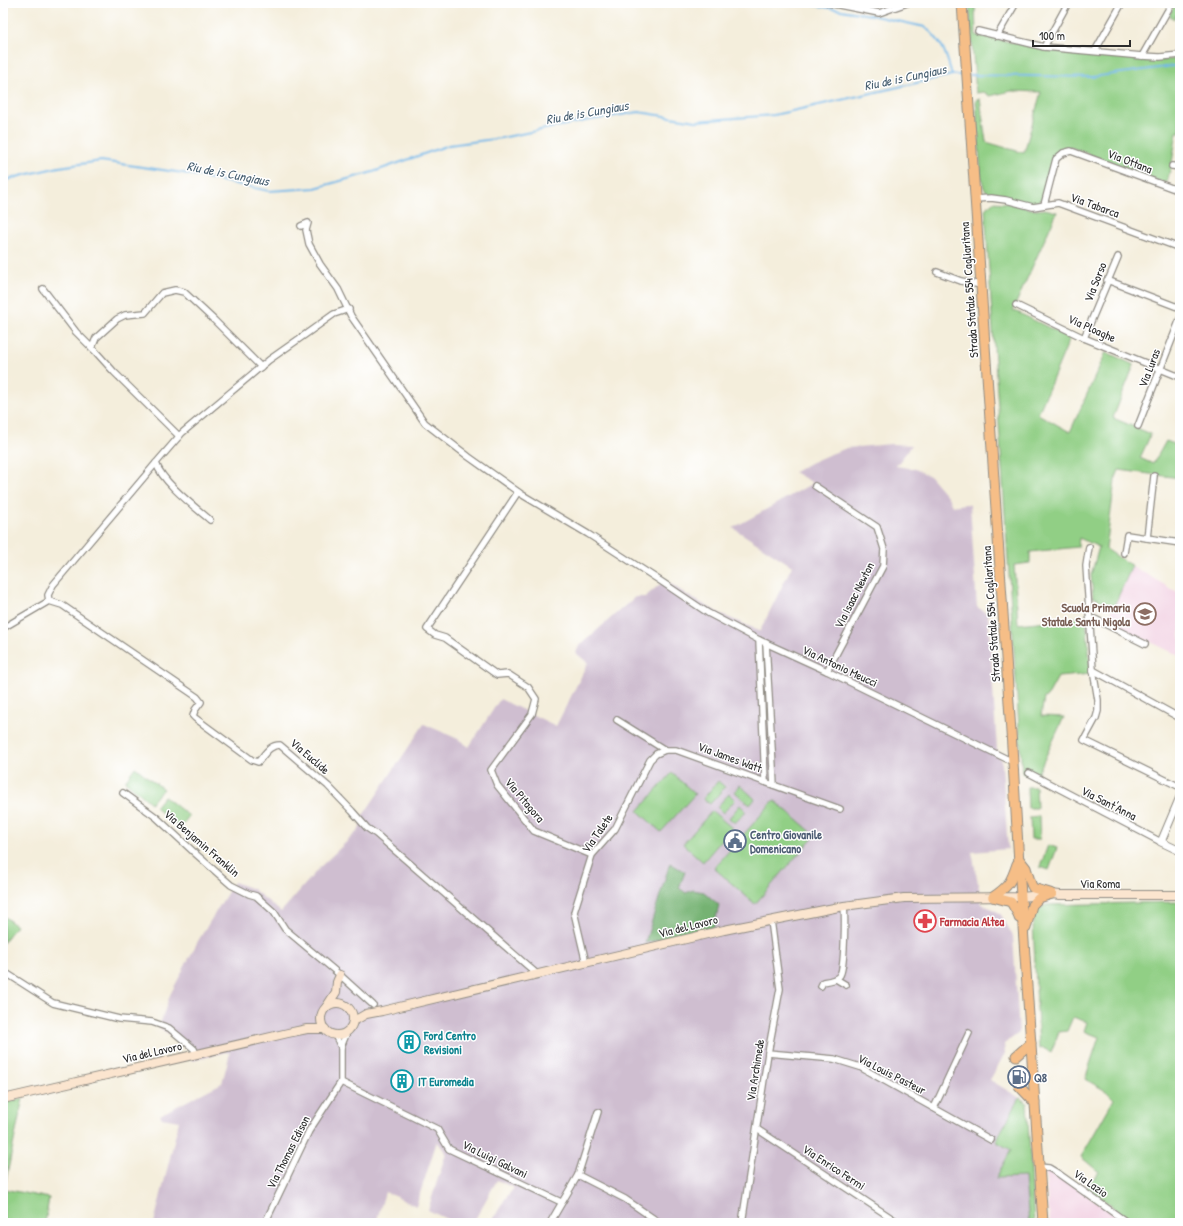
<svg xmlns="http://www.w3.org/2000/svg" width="1183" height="1226" font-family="'Patrick Hand',sans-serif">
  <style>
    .built { fill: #f2d0e2 }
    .industrial { fill: #cfbed0 }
    .green { fill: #91cf85; stroke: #5e7d58 }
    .forest { fill: #74b272; stroke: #506e4e }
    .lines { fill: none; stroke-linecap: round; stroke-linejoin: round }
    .stream { stroke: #73b8e9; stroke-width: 2 }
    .minor-casing { stroke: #908c84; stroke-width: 8 }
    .tertiary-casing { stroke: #908c84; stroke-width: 9 }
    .secondary-casing { stroke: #908c84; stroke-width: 10 }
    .primary-casing { stroke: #908c84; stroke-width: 11 }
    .minor { stroke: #fff; stroke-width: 5.5 }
    .tertiary { stroke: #fff; stroke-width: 7 }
    .secondary { stroke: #fbe5cf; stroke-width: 8 }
    .primary { stroke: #f6be87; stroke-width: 9 }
    .labels { text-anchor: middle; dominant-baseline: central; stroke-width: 3; stroke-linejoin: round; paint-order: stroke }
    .street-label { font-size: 12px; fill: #2b2b2b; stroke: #fff }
    .education-label { font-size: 12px; font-weight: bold; fill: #785e54; stroke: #fff; text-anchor: end }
    .service-label { font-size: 12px; font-weight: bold; fill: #4e5e75; stroke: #fff; text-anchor: start }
    .health-label { font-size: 12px; font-weight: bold; fill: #be3a42; stroke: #fff; text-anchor: start }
    .culture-label { font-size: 12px; font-weight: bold; fill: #0d838f; stroke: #fff; text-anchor: start }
    .water-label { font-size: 13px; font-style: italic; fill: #445c6e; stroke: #fff }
  </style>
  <rect width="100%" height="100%" fill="#fff"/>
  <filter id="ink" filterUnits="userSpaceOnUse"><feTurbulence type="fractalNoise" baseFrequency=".025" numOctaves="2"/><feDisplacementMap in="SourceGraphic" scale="8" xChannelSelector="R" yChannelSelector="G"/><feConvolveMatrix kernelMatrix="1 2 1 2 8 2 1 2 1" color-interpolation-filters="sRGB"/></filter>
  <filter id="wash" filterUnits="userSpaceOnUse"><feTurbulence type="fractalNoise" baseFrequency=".012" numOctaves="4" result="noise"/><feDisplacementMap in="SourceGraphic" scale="16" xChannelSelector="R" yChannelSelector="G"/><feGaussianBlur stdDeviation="0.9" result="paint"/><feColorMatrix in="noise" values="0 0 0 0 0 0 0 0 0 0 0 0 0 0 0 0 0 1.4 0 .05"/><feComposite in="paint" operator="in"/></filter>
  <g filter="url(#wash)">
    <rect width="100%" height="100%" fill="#f4eedc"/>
    <g class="built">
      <polygon points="1132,566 1180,594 1180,656 1107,621"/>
      <polygon points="1045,1167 1129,1223 1050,1223"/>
    </g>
    <polygon class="industrial" points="891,444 912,445 896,466 915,469 930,476 948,497 952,506 966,504 970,505 977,607 988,614 997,749 1002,764 1008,849 972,852 982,904 1000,913 1013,936 1019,1033 1004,1044 1005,1053 990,1080 1020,1098 999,1135 997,1142 1012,1150 997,1177 1025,1177 1029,1223 491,1223 505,1199 514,1188 497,1180 473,1223 455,1223 428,1210 446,1153 437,1141 416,1206 385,1192 376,1223 154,1223 179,1121 162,1118 160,1115 222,1083 230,1053 225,1052 192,1061 189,1049 159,1027 170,995 198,941 234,882 253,889 281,912 320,867 359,830 362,817 424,724 458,739 469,747 500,699 556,726 588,663 576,653 579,646 635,597 645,597 665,580 690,597 725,616 760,631 792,566 733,528 813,483 794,472 810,463 828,455 847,448"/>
    <g class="green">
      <path d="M969 3H975L976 35 1044 49 1137 59 1160 60 1180 59V132H1177L1172 163 1167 182 1164 183 1070 147C1048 155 1050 167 1046 187 1045 190 1045 194 1044 197 1042 199 1039 201 1038 204H1032L989 194 984 188 981 176 976 100 980 99 986 142 1024 153 1041 92 1011 91 990 96 984 92 976 93Z"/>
      <polygon points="1176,3 1180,3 1180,8 1174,19 1169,15"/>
      <polygon points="993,202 1007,203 1036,210 1045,209 1057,212 1013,310 1070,338 1038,414 1070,432 1106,352 1134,365 1113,418 1151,434 1140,458 1153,464 1166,441 1180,446 1180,478 1119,470 1115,480 1106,549 1132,566 1114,606 1093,597 1091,575 1099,547 1079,538 1078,547 1030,552 1030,563 1014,565 1018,624 1086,617 1091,674 1058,677 1047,697 1044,698 1041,716 1064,717 1038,773 1026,768 1026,775 1022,773 985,209"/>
      <polygon points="135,767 163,789 151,803 125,781"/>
      <polygon points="672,773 695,794 661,832 638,811"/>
      <polygon points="718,781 725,787 710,804 703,799"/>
      <polygon points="740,785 755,799 750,805 735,792"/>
      <polygon points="1027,787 1036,787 1037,808 1028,808"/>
      <polygon points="729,794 735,800 723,813 717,807"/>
      <polygon points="164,796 189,816 180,828 155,807"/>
      <polygon points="774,800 815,835 755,904 714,868"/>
      <polygon points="740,805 746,811 735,823 729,818"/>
      <polygon points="712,811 732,828 703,862 683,844"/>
      <polygon points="1039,816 1040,839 1031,839 1030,817"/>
      <polygon points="1048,845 1057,848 1049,870 1040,867"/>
      <path d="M1180 902V1223H1133L1087 1187 1099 1172 1081 1157 1114 1099 1106 1091 1085 1079 1099 1037 1084 1031 1087 1022 1073 1017 1067 1031 1059 1032 1051 1052 1043 1048 1039 1049 1033 923C1035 914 1037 909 1046 905Z"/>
      <polygon points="5,917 16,926 3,943 3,919"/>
      <polygon points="23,1098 4,1189 49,1198 45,1223 3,1223 3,1103"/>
      <polygon points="1020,1098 1027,1103 1034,1223 1029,1223 1025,1177 996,1178 1011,1150 997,1142 999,1135"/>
    </g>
    <polygon class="forest" points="670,863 685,872 679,888 686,893 693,890 704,892 719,905 714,927 645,943"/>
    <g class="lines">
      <g class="stream">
        <path d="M801 3 870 15 925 27C943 42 946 53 952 75"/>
        <polyline points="970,75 1092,77 1180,65"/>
        <polyline points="3,181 20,176 59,167 101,161 183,173 269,191 315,188 373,172 449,145 501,138 585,121 639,112 696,121 774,115 952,75 964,75"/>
      </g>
    </g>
  </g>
  <g filter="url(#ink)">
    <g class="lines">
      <g class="minor-casing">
        <g id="minor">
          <polyline points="829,3 879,13 907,3"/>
          <polyline points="978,31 1044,47 1142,56 1160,57 1180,55"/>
          <polyline points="997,36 1016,3"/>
          <polyline points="1044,47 1068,3"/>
          <polyline points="1095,51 1122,3"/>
          <polyline points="1142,56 1172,3"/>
          <polyline points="1172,166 1180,167"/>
          <polyline points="975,199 991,198 1006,200 1033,207 1058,203 1180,248"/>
          <polyline points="1044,205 1056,159 1063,153 1071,151 1180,191"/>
          <polyline points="301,226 308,223 306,230 309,244 320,264 338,289 351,316 425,423 469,457 521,494 588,534 662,582 708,613 759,640 827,671 1013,762"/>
          <polyline points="937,272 961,281 981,285"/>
          <polyline points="1107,280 1180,308"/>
          <polyline points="43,289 76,332 95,351 114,372 179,436"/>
          <polyline points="1016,305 1084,338 1180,377"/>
          <polyline points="1084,338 1118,257"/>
          <polyline points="92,348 96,338 117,319 125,315 145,313 162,293 175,290 184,292 214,320 261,367"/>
          <polyline points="1138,426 1180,319"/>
          <polyline points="815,486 877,527 884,549 883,566 827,671"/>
          <polyline points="518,492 427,629 435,635 445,638 497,675 508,674 528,687 536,699 532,714 491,770 497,785 534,831 592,855"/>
          <path d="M210 520C195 507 162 482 156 463L182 433 269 360 306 334 334 314 349 309"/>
          <polyline points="1147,538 1154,476"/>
          <polyline points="1089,547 1086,566 1093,670 1098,700 1098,711 1096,718 1084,740 1180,787"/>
          <polyline points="1124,553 1127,535 1180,543"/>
          <path d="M49 601 62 605 197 697 201 702 195 710 193 716 195 718 252 760 258 762C265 754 269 745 280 745L328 786 352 811 367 828 376 834 537 974"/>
          <polyline points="49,601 48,595 53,585 156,463"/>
          <polyline points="1090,619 1095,619 1145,644"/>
          <polyline points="3,628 49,601"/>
          <polyline points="759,640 765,781"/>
          <polyline points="766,643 774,785"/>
          <polyline points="1093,670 1180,718"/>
          <polyline points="617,720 665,750 676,750 840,809"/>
          <polyline points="1029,773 1161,842"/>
          <polyline points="123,793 156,817 197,855 231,885 249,894 256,896 274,912 285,929 340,975 373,1005"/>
          <polyline points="586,963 574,912 592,855 615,829 650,760 656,754 665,750"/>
          <polyline points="3,971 53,1003 119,1019 152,1022 169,1028 194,1049 196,1054"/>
          <polyline points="836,979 846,985"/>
          <path d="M821 986 823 982C829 981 837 980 840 975 845 966 845 916 844 906"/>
          <polyline points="335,1035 341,1047"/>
          <polyline points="768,1053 834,1059 860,1067 991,1140"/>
          <polyline points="341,1082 437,1129 449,1149 561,1202"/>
          <polyline points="934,1108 969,1033"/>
          <polyline points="757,1129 899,1223"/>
          <polyline points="1039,1167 1049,1168 1059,1174 1128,1223"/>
          <polyline points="578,1175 625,1199 660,1223"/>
          <polyline points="265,1223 309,1131 341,1082 341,1047 347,1032"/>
          <polyline points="550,1223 578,1175 598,1112"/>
          <polyline points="742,1223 768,1053 780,989 771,920"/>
        </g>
      </g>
      <g class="tertiary-casing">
        <polyline id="tertiary" points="1180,797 1161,842 1180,851"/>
      </g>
      <g class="secondary-casing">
        <g id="secondary">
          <circle cx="337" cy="1019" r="16"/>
          <polyline points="327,1006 336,992 337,982 340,975"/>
          <polyline points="354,1021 366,1014 382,1011 724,930 844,906 904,898 1021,897 1052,894 1060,895 1180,895"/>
          <polyline points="3,1099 288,1033 307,1029 325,1029"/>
        </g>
      </g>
      <g class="primary-casing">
        <g id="primary">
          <polyline points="962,3 1013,762 1021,897 1043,1223"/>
          <polyline points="1019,859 1026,868 1031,884 1033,888 1050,893"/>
          <polyline points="993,897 1011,902 1018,914 1019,918"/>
          <path d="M993 897C1009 886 1011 882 1017 864"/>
          <polyline points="1026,928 1032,905 1039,898 1052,894"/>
          <polyline points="1016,1056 1031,1043"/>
          <polyline points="1019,1086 1035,1103"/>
        </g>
      </g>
      <use href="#minor" class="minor"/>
      <use href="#tertiary" class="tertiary"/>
      <use href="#secondary" class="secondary"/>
      <use href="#primary" class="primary"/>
    </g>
  </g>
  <defs>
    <g id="school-ring" transform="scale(1.15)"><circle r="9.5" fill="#fff" stroke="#8d6e63" stroke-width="1.5"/><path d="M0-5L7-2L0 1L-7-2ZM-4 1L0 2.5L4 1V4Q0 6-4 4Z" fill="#8d6e63"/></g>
    <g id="civic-ring" transform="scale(1.15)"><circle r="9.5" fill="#fff" stroke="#5c6f8a" stroke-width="1.5"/><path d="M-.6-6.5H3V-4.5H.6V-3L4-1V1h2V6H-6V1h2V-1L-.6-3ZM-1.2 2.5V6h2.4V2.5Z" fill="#5c6f8a"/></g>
    <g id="pharmacy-ring" transform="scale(1.15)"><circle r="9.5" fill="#fff" stroke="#e0444e" stroke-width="1.5"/><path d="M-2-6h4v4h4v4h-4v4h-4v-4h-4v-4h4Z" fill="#e0444e"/></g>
    <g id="building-ring" transform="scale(1.15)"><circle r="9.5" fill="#fff" stroke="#0f9aa8" stroke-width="1.5"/><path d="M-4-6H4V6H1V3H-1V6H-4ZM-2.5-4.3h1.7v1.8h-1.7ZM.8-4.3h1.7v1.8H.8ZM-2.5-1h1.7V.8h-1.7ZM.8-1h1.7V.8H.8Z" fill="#0f9aa8"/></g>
    <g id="fuel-ring" transform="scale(1.15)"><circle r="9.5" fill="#fff" stroke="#5c6f8a" stroke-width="1.5"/><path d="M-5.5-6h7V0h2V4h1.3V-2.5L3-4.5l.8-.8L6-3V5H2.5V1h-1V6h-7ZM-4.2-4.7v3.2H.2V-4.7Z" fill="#5c6f8a"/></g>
  </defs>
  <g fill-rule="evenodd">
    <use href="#school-ring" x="1145" y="614"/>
    <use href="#civic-ring" x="735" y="841"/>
    <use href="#pharmacy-ring" x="925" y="921"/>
    <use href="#building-ring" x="409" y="1042"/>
    <use href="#fuel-ring" x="1019" y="1077"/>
    <use href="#building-ring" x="402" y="1081"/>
  </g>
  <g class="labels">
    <g class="street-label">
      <text transform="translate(1130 161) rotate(21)">Via Ottana</text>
      <text transform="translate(1095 205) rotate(20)">Via Tabarca</text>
      <text transform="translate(1095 282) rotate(-68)">Via Sorso</text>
      <text transform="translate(969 290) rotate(-94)">Strada Statale 554 Cagliaritana</text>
      <text transform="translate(1092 328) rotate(24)">Via Ploaghe</text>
      <text transform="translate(1149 368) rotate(-69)">Via Luras</text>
      <text transform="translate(854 595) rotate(-63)">Via Isaac Newton</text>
      <text transform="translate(991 614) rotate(-94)">Strada Statale 554 Cagliaritana</text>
      <text transform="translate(840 666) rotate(25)">Via Antonio Meucci</text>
      <text transform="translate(310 756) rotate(41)">Via Euclide</text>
      <text transform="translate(730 757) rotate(20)">Via James Watt</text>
      <text transform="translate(525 800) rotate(50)">Via Pitagora</text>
      <text transform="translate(1109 803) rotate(27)">Via Sant'Anna</text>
      <text transform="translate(597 833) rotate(-55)">Via Talete</text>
      <text transform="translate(202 843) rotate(41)">Via Benjamin Franklin</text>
      <text x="1100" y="883">Via Roma</text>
      <text transform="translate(688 926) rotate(-14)">Via del Lavoro</text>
      <text transform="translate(152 1052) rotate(-13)">Via del Lavoro</text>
      <text transform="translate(755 1070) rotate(-81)">Via Archimede</text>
      <text transform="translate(892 1074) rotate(27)">Via Louis Pasteur</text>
      <text transform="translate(288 1152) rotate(-63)">Via Thomas Edison</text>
      <text transform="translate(495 1159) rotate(26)">Via Luigi Galvani</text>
      <text transform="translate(834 1167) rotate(33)">Via Enrico Fermi</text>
      <text transform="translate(1091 1183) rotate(35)">Via Lazio</text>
    </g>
    <g class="education-label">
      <text x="1130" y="607">Scuola Primaria<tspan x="1130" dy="14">Statale Santu Nigola</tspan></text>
    </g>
    <g class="service-label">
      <text x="750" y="834">Centro Giovanile<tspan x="750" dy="14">Domenicano</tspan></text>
      <text x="1034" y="1077">Q8</text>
    </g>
    <g class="health-label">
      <text x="940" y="921">Farmacia Altea</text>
    </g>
    <g class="culture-label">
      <text x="424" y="1035">Ford Centro<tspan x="424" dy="14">Revisioni</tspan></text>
      <text x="418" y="1081">IT Euromedia</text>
    </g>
    <g class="water-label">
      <text transform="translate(905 77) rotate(-12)">Riu de is Cungiaus</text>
      <text transform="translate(587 112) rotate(-10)">Riu de is Cungiaus</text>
      <text transform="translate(228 173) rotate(11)">Riu de is Cungiaus</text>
    </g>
  </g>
  <rect width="1183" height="1226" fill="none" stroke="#fff" stroke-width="16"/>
  <path d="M1033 40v6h97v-6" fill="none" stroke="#2b2b2b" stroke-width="2"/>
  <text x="1039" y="40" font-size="12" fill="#2b2b2b" stroke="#ffffff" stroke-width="3" paint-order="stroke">100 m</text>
</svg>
